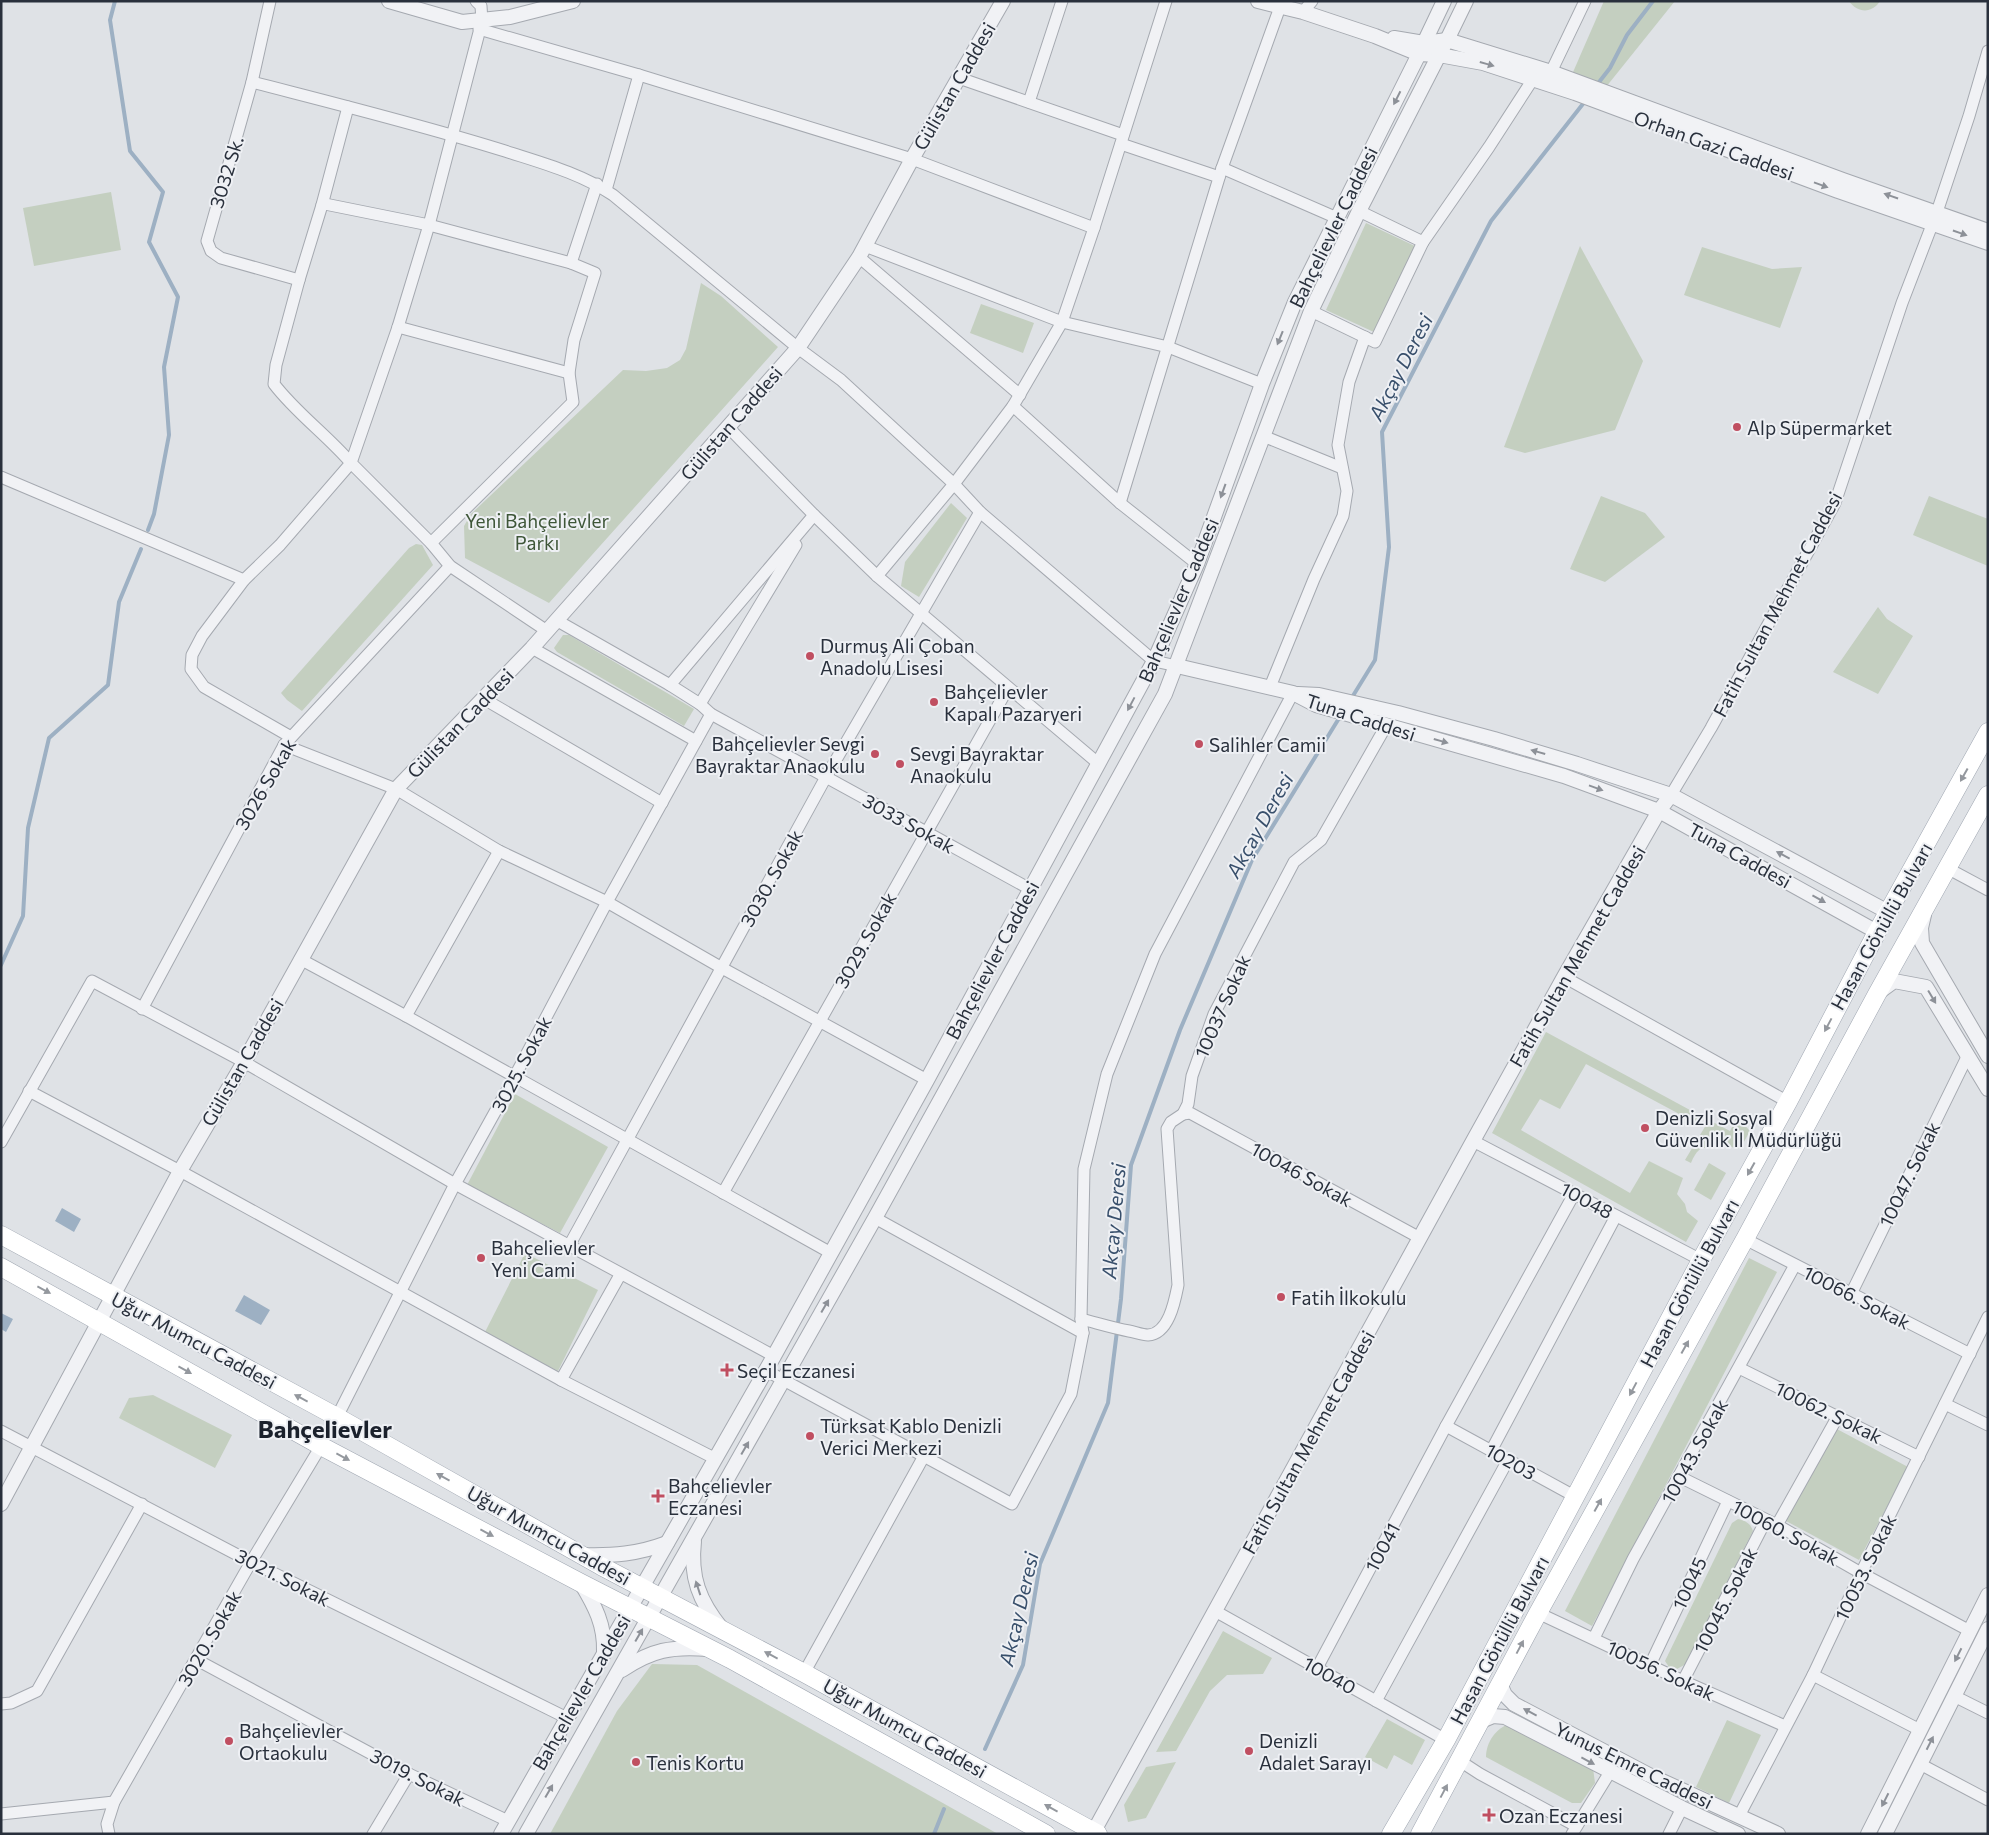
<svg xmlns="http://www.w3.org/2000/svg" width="1989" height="1835" font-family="Commissioner,sans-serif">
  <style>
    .green { fill: #c4cfc0 }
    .water { fill: #9db0c3 }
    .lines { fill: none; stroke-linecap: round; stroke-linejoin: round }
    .stream { stroke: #9db0c3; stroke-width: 4 }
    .minor-casing { stroke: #a5a9b0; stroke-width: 13 }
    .tertiary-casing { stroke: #a5a9b0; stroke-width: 16 }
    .primary-casing { stroke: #9fa6b1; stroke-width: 19 }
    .minor { stroke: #f1f2f5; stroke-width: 11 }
    .tertiary { stroke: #f1f2f5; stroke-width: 14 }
    .primary { stroke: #fff; stroke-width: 18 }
    .oneway { fill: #8d9198 }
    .oneway2 { fill: #94989e }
    .poi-dot { fill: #c04f61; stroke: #eef0f4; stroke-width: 2 }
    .labels { text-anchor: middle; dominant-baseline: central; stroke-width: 4; stroke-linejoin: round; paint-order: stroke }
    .street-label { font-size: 19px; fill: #29303c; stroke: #eef0f4 }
    .poi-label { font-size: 19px; fill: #29303c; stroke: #eef0f4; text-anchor: start }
    .park-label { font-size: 19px; fill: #3e5638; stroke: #eef0f4 }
    .water-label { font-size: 20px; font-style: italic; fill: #384f6b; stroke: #eef0f4 }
    .district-label { font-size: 24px; font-weight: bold; fill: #1b212c; stroke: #eef0f4 }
  </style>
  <rect width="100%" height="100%" fill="#dfe2e6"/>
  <g class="green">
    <polygon points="1604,1 1675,1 1602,92 1570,79"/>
    <path d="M1849 1H1880C1872 14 1857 13 1849 1Z"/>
    <polygon points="111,192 121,250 34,266 23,208"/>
    <polygon points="1366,223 1417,247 1376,333 1326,310"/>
    <polygon points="1580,246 1643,361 1615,430 1525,453 1504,447"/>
    <polygon points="1702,247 1772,269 1802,267 1780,328 1684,295"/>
    <polygon points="701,283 721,296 778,347 549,603 465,558 464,526 471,514 623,370 646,371 667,368 680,360 686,349"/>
    <polygon points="981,304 1034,323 1023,353 970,333"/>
    <polygon points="1601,496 1645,513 1665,537 1605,582 1570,569"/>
    <polygon points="1929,496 1988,519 1988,566 1913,535"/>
    <polygon points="951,503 967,518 919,597 901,586 905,562"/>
    <polygon points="416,544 422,545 433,565 302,711 287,700 281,693 409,548"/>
    <polygon points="1878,607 1887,619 1913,636 1878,694 1833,672"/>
    <polygon points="563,635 569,635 694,709 684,726 557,652 554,648"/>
    <polygon points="1546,1032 1701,1116 1696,1123 1586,1064 1560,1109 1540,1099 1521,1130 1630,1193 1649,1161 1683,1178 1677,1194 1685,1204 1687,1212 1698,1221 1686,1242 1492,1133"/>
    <polygon points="515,1094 608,1147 560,1233 467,1185"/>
    <path d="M1737 1117 1750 1131 1740 1149 1722 1145C1707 1155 1702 1137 1691 1163L1685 1160 1709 1120 1730 1131Z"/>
    <polygon points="1709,1163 1726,1173 1711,1200 1694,1190"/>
    <polygon points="525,1253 598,1290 558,1371 484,1334"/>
    <polygon points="1749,1258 1777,1272 1592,1626 1565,1611"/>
    <polygon points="153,1395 232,1435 215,1468 119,1418 129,1398"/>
    <polygon points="1835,1428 1908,1467 1859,1560 1786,1521"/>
    <path d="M1738 1519C1746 1521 1750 1523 1753 1531L1686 1664 1677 1669 1669 1667 1665 1661 1732 1523Z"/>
    <polygon points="1223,1631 1272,1658 1263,1674 1227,1675 1210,1691 1176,1751 1156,1752"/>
    <polygon points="652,1664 697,1665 998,1834 550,1834 617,1711"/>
    <polygon points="1387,1719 1425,1740 1412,1765 1394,1755 1387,1769 1365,1757"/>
    <polygon points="1727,1720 1761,1735 1729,1803 1696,1787"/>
    <path d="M1511 1723 1593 1768 1595 1783 1581 1803H1572L1486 1757C1486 1742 1496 1728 1511 1723Z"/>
    <polygon points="1176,1762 1146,1818 1128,1822 1124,1805 1146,1767"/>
  </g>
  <g class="water">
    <polygon points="62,1208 81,1219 74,1232 55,1221"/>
    <polygon points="244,1295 270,1310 261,1325 235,1311"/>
    <polygon points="1,1313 13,1319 6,1332 1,1329"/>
  </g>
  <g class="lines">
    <g class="stream">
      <polyline points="115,1 110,20 130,151 163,192 149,242 178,297 164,367 169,435 154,514 148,530"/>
      <polyline points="1596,86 1610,68 1627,35 1653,1"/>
      <polyline points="1351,699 1375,660 1389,547 1382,432 1491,221 1586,100"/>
      <polyline points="1,965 23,916 28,828 49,738 108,685 119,602 141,549"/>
      <polyline points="985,1749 1023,1665 1040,1564 1108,1403 1121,1299 1131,1165 1180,1030 1252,860 1341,715"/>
      <polyline points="934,1834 944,1809"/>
    </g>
    <g class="minor-casing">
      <g id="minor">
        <polyline points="270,1 252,82 207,241 211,251 221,258 299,280"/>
        <polyline points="476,1 481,6 482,21 429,225 398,327 351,463 431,543 450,566 547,631"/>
        <polyline points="1303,12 1312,1"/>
        <polyline points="479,29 639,75 912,159 1094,228"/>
        <polyline points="1551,72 1585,1"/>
        <polyline points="959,78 1123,135"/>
        <path d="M252 82C337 104 422 125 505 151 542 163 580 173 613 195L798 348 841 380 954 484 980 512 1154 661 1177 666"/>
        <polyline points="1029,102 1062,1"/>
        <polyline points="1121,144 1219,177"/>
        <polyline points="1222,168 1337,218"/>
        <polyline points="606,190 639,75"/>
        <polyline points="322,205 325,204 429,225 571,263"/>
        <polyline points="1359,211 1423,242 1489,147 1533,79"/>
        <polyline points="865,246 1062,322 1168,347 1262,384"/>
        <polyline points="859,257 1020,395"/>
        <polyline points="1311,311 1375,342 1423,242"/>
        <polyline points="398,327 569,373"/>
        <polyline points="1013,406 1120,503 1197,564"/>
        <polyline points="728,427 814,515 877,576 1099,764"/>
        <polyline points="1263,436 1342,468"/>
        <polyline points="1,477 244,580"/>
        <polyline points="1120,503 1222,168 1280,7"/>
        <polyline points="431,543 573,402 569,373 574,340 595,273 571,263 597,184"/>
        <polyline points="877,576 954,484 1013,406 1062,322 1094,228 1166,1"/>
        <polyline points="556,620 670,685 700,704 711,714 1030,889"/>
        <polyline points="532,648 696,741"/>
        <polyline points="670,685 814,515"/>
        <polyline points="1270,687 1314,579 1343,516 1347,491 1338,445 1349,382 1365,337"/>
        <polyline points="484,699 662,803"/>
        <polyline points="700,704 796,545"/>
        <path d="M291 737 204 687 191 669 192 655 202 636 244 580 280 545 351 463C327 435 296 413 274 384L276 365 299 280 322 205 348 107"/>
        <polyline points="284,745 396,789 499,851 607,902 722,968 927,1080"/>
        <polyline points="1671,795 1711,728 1835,503 1902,303 1937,212 1969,116 1988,51"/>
        <polyline points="1947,868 1988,890"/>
        <polyline points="300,959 406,1016 831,1253"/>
        <polyline points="1564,977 1788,1102"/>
        <polyline points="142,1009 284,745 450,566"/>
        <polyline points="406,1016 499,851"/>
        <polyline points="29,1091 180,1171 561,1380 716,1459"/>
        <polyline points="1183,1114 1190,1113 1420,1238"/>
        <polyline points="1473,1141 1701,1260"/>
        <polyline points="1,1142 92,981 244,1062 455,1184 774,1356"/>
        <polyline points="723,1193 1008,688"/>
        <polyline points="875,1218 1083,1333"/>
        <polyline points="1745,1239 1970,1354"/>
        <polyline points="569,1246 826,777 980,512"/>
        <polyline points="1851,1294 1968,1055"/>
        <path d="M1081 1319C1097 1323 1113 1328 1129 1331 1135 1332 1142 1335 1148 1335 1169 1334 1175 1300 1178 1285L1167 1129 1171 1122 1183 1114 1188 1104 1192 1076 1214 1014 1294 862 1321 840 1386 726"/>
        <polyline points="1739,1368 1919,1457"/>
        <polyline points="765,1370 1012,1504 1071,1394 1083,1333 1081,1319 1084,1169 1107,1074 1155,954 1293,693"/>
        <polyline points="561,1380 620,1275"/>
        <polyline points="1945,1404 1988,1425"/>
        <polyline points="337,1417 455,1184 515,1076 607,902 711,714"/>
        <polyline points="1446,1426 1576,1497"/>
        <polyline points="1,1431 251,1562 567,1718"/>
        <polyline points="1491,1451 1616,1216"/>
        <polyline points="1680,1477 1777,1525 1861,1573 1970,1631"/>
        <polyline points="1777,1525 1838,1416"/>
        <polyline points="1215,1611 1446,1740"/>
        <polyline points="1538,1613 1683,1681 1785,1726"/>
        <polyline points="1594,1638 1633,1559 1795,1265"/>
        <polyline points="197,1660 409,1774 508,1821"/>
        <polyline points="1650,1665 1728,1501"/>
        <polyline points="1317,1668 1446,1426 1574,1194"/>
        <polyline points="804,1673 924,1456"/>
        <polyline points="1813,1675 1920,1730"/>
        <polyline points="1683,1681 1766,1520"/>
        <polyline points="1954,1696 1988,1713"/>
        <polyline points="1376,1701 1508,1460"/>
        <polyline points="1,1704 11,1703 37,1691 142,1504"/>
        <polyline points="1460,1761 1480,1774 1576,1826"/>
        <polyline points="1920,1764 1988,1800"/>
        <polyline points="1,1814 114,1802"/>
        <polyline points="1739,1816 1813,1675 1861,1573 1988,1317"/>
        <polyline points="109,1834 107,1824 114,1802 251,1562 321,1446"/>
        <polyline points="373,1834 409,1774"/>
        <polyline points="1572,1834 1610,1772"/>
        <polyline points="1669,1834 1682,1808"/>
      </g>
    </g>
    <g class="tertiary-casing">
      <g id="tertiary">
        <polyline points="389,1 462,22 510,17 573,1"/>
        <polyline points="1466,1 1447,40 1551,72 1843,180 1988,231"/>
        <polyline points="1394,38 1424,43 1444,1"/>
        <polyline points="1177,666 1293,693 1316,705 1564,776 1659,811 1877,932"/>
        <polyline points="1298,694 1319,695 1398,713 1494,739 1577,764 1671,795 1888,912"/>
        <polyline points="1924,915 1921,928 1922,943 1988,1056"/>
        <polyline points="1879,992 1894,981 1926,987 1988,1089"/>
        <polyline points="1,1504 180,1171 244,1062 396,789 532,648 798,348 859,257 912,159 1003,1"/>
        <path d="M694 1541C690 1577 699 1601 722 1629"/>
        <path d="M582 1555C613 1556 638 1554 667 1543"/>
        <path d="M581 1583C595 1606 605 1625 604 1652"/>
        <path d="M622 1670C651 1650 672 1646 708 1649"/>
        <polyline points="1500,1684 1505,1695 1514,1704 1649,1775 1778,1834"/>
        <polyline points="1481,1721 1493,1716 1505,1717 1682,1808 1738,1834"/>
        <polyline points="1094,1831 1473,1141 1564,977 1659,811 1671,795"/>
        <polyline points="501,1834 774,1356 927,1080 1154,661 1197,564 1262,384 1295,302 1419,54 1424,43 1447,40 1439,55 1419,54 1375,36 1303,12 1258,1"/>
        <polyline points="526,1834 875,1218 1165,694 1311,311 1359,211 1439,55 1483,63 1575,93 1838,191 1988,243"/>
        <polyline points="1868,1834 1988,1595"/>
        <polyline points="1885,1834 1988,1629"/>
      </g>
    </g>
    <g class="primary-casing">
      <g id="primary">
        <polyline points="1,1235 337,1417 601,1566 804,1673 1098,1834"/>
        <polyline points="1,1267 321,1446 581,1583 730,1659 1046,1834"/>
        <polyline points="1391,1834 1446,1740 1701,1260 1788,1102 1877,932 1988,732"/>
        <polyline points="1420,1834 1538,1613 1745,1239 1877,994 1988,795"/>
      </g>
    </g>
    <use href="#minor" class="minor"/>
    <use href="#tertiary" class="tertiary"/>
    <use href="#primary" class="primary"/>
  </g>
  <defs><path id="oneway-solid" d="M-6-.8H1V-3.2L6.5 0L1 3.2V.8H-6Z" transform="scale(1.25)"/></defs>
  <g class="oneway">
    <use href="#oneway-solid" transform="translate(1487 64) rotate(16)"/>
    <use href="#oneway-solid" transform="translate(1397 98) rotate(117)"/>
    <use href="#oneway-solid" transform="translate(1821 185) rotate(20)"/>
    <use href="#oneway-solid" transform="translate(1891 196) rotate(-161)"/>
    <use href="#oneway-solid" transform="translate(1960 233) rotate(19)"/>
    <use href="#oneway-solid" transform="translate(1280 338) rotate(112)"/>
    <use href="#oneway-solid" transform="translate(1223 491) rotate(110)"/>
    <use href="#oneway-solid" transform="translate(1131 704) rotate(118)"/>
    <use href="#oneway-solid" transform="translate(1441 741) rotate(16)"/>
    <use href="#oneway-solid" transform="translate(1538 752) rotate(-164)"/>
    <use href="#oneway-solid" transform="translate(1596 788) rotate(20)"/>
    <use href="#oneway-solid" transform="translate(1783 855) rotate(-152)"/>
    <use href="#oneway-solid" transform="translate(1819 899) rotate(29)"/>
    <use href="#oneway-solid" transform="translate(1932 997) rotate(59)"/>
    <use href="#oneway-solid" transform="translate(825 1306) rotate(-60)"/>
    <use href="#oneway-solid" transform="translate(745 1448) rotate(-60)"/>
    <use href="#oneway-solid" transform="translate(698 1588) rotate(-108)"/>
    <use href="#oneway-solid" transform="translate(639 1635) rotate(-60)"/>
    <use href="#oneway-solid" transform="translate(1958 1655) rotate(117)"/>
    <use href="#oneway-solid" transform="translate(1530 1712) rotate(-152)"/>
    <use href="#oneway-solid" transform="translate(1930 1743) rotate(-63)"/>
    <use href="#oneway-solid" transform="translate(1588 1761) rotate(28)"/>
    <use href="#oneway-solid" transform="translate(549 1791) rotate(-60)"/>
    <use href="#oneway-solid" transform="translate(1885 1800) rotate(117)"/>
  </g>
  <g class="oneway2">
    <use href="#oneway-solid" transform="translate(1964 775) rotate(119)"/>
    <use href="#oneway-solid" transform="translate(1828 1025) rotate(118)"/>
    <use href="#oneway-solid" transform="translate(1751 1169) rotate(119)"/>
    <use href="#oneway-solid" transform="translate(44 1290) rotate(28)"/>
    <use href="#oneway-solid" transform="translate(1685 1347) rotate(-61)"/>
    <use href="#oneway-solid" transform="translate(185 1370) rotate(29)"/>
    <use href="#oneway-solid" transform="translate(1633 1389) rotate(118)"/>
    <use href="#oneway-solid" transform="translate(301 1398) rotate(-152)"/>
    <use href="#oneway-solid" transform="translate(343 1457) rotate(28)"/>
    <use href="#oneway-solid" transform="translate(443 1477) rotate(-151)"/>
    <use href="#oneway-solid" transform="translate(1598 1505) rotate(-61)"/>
    <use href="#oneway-solid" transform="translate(487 1533) rotate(28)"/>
    <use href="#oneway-solid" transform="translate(1520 1647) rotate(-62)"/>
    <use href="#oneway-solid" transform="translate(771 1655) rotate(-152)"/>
    <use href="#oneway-solid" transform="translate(1444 1791) rotate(-62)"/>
    <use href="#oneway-solid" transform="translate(1051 1808) rotate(-151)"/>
  </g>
  <g class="poi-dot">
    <circle cx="1737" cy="427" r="5"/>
    <circle cx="810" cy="656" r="5"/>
    <circle cx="934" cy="702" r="5"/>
    <circle cx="1199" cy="744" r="5"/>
    <circle cx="875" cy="754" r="5"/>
    <circle cx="900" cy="764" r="5"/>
    <circle cx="1645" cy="1128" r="5"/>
    <circle cx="481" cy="1258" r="5"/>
    <circle cx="1281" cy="1297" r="5"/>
    <path d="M724.5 1362.5h5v5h5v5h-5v5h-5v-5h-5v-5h5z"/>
    <circle cx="810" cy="1436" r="5"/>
    <path d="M655.5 1488.5h5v5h5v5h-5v5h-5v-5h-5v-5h5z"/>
    <circle cx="229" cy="1741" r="5"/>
    <circle cx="1249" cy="1751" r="5"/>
    <circle cx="636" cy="1762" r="5"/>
    <path d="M1486.5 1807.5h5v5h5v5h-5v5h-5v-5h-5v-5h5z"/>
  </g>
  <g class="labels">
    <g class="street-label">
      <text transform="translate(954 86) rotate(-60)">Gülistan Caddesi</text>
      <text transform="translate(1714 145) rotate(20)">Orhan Gazi Caddesi</text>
      <text transform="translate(226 172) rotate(-73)">3032 Sk.</text>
      <text transform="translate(1333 227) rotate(-64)">Bahçelievler Caddesi</text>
      <text transform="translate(731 423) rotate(-49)">Gülistan Caddesi</text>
      <text transform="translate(1178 600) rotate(-67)">Bahçelievler Caddesi</text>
      <text transform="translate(1777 604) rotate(-62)">Fatih Sultan Mehmet Caddesi</text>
      <text transform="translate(1361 717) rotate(18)">Tuna Caddesi</text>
      <text transform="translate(460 723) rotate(-46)">Gülistan Caddesi</text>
      <text transform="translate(265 784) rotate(-60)">3026 Sokak</text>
      <text transform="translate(909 823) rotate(29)">3033 Sokak</text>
      <text transform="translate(1740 855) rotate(29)">Tuna Caddesi</text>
      <text transform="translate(771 878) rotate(-61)">3030. Sokak</text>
      <text transform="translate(1881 926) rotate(-61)">Hasan Gönüllü Bulvarı</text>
      <text transform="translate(865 940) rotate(-61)">3029. Sokak</text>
      <text transform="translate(1577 956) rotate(-60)">Fatih Sultan Mehmet Caddesi</text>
      <text transform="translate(992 960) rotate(-62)">Bahçelievler Caddesi</text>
      <text transform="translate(1222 1006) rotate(-66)">10037 Sokak</text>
      <text transform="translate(242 1062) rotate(-60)">Gülistan Caddesi</text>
      <text transform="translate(521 1064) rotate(-62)">3025. Sokak</text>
      <text transform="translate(1302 1174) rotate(29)">10046 Sokak</text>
      <text transform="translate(1909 1174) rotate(-64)">10047. Sokak</text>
      <text transform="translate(1587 1200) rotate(28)">10048</text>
      <text transform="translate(1689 1283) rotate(-62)">Hasan Gönüllü Bulvarı</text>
      <text transform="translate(1857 1297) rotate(27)">10066. Sokak</text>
      <text transform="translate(194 1340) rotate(28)">Uğur Mumcu Caddesi</text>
      <text transform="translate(1829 1412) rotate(26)">10062. Sokak</text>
      <text transform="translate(1308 1442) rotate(-61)">Fatih Sultan Mehmet Caddesi</text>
      <text transform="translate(1694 1451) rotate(-61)">10043. Sokak</text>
      <text transform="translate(1511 1461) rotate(29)">10203</text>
      <text transform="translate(1786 1532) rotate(28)">10060. Sokak</text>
      <text transform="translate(549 1535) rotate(29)">Uğur Mumcu Caddesi</text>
      <text transform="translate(1382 1547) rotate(-62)">10041</text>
      <text transform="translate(1865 1567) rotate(-64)">10053. Sokak</text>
      <text transform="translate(283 1577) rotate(27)">3021. Sokak</text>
      <text transform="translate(1689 1583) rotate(-65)">10045</text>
      <text transform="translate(1725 1600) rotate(-63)">10045. Sokak</text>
      <text transform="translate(209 1638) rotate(-60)">3020. Sokak</text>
      <text transform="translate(1499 1640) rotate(-62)">Hasan Gönüllü Bulvarı</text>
      <text transform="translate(1661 1670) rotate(25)">10056. Sokak</text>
      <text transform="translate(1330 1675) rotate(29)">10040</text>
      <text transform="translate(581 1692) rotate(-60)">Bahçelievler Caddesi</text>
      <text transform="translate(905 1728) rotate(29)">Uğur Mumcu Caddesi</text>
      <text transform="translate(1634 1765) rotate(26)">Yunus Emre Caddesi</text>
      <text transform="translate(418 1777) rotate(27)">3019. Sokak</text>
    </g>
    <g class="poi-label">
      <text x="1747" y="427">Alp Süpermarket</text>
      <text x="820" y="645">Durmuş Ali Çoban<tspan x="820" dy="22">Anadolu Lisesi</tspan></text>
      <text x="944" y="691">Bahçelievler<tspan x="944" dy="22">Kapalı Pazaryeri</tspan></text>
      <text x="865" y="743" text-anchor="end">Bahçelievler Sevgi<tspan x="865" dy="22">Bayraktar Anaokulu</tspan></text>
      <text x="1209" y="744">Salihler Camii</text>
      <text x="910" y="753">Sevgi Bayraktar<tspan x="910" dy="22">Anaokulu</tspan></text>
      <text x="1655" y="1117">Denizli Sosyal<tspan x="1655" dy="22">Güvenlik İl Müdürlüğü</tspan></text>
      <text x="491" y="1247">Bahçelievler<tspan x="491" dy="22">Yeni Cami</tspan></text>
      <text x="1291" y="1297">Fatih İlkokulu</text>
      <text x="737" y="1370">Seçil Eczanesi</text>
      <text x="820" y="1425">Türksat Kablo Denizli<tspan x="820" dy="22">Verici Merkezi</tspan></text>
      <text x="668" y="1485">Bahçelievler<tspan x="668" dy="22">Eczanesi</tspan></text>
      <text x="239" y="1730">Bahçelievler<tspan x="239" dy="22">Ortaokulu</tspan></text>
      <text x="1259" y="1740">Denizli<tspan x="1259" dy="22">Adalet Sarayı</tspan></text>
      <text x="646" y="1762">Tenis Kortu</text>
      <text x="1499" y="1815">Ozan Eczanesi</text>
    </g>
    <g class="park-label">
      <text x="537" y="520">Yeni Bahçelievler<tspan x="537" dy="22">Parkı</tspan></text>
    </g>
    <g class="water-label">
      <text transform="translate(1400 367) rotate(-63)">Akçay Deresi</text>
      <text transform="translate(1259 825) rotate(-61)">Akçay Deresi</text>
      <text transform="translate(1113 1221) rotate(-85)">Akçay Deresi</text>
      <text transform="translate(1018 1609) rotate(-77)">Akçay Deresi</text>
    </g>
    <g class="district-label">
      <text x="325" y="1428">Bahçelievler</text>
    </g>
  </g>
  <rect width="1989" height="1835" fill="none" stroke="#29303c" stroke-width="5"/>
</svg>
